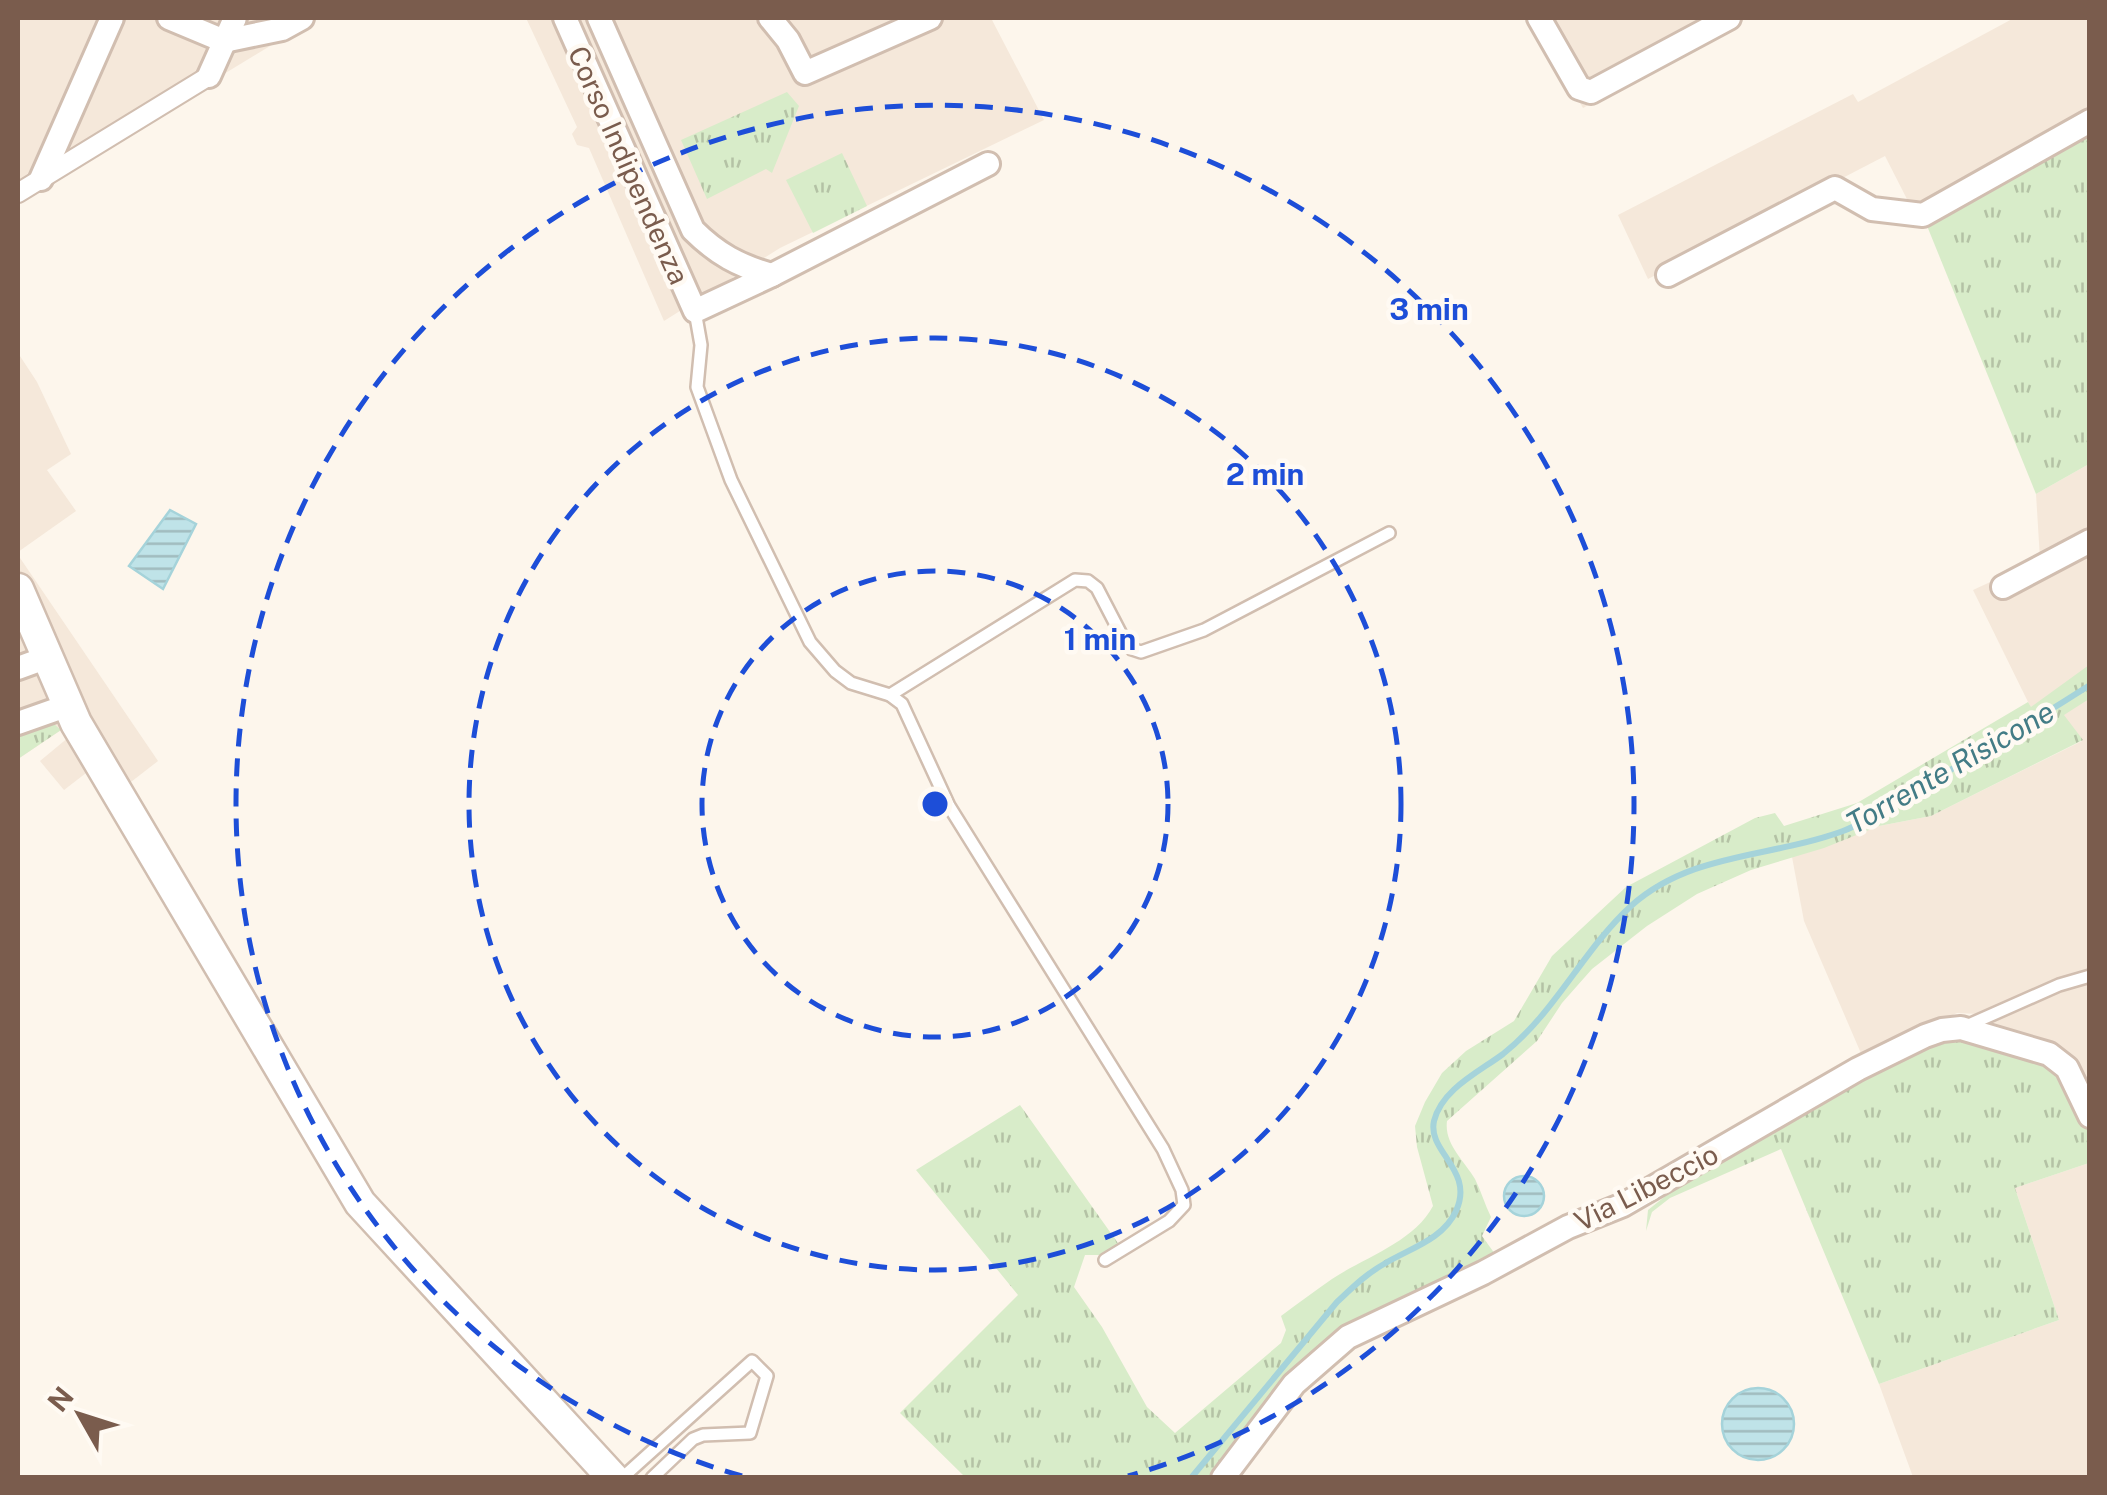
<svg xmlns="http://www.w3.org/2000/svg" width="2107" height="1495" font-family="'Public Sans',sans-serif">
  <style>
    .residential { fill: #f5e8da }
    .grass { fill: url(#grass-tufts) }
    .water { fill: url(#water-rules); stroke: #a5d3da; stroke-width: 2.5 }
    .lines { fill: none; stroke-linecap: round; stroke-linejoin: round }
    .stream { stroke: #a5d3da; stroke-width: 6 }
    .service-casing { stroke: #d1beb0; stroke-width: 16 }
    .pedestrian-casing { stroke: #d1beb0; stroke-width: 22 }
    .minor-casing { stroke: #d1beb0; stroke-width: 28 }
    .tertiary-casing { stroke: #d1beb0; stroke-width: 35 }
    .service { stroke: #fff; stroke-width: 11 }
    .pedestrian { stroke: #fff; stroke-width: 18 }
    .minor { stroke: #fff; stroke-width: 22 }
    .tertiary { stroke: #fff; stroke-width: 30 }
    .ring { fill: none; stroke: #1d4ed8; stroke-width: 5; stroke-dasharray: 18 12 }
    .labels { text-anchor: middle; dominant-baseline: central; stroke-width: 9; stroke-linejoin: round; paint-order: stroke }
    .street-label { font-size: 28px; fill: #7a5c4d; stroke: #fffaf3 }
    .water-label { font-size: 30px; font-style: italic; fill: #437c86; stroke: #fffaf3 }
    .centre { fill: #1d4ed8; stroke: #fffaf3; stroke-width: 5 }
    .ring-label { font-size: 30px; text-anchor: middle; font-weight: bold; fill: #1d4ed8; stroke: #fffaf3; stroke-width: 9; stroke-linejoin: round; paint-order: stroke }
  </style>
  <defs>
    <pattern id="grass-tufts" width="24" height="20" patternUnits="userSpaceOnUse" patternTransform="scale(2.5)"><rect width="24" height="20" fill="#d8ecc9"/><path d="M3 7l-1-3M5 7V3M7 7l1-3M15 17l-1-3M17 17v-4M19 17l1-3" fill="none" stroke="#b4c2a5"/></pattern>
    <pattern id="water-rules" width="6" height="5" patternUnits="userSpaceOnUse" patternTransform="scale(2.5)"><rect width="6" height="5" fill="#bfe3e8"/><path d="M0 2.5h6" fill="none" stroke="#a0bbbe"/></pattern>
  </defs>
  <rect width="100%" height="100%" fill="#fdf6ec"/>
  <g class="residential">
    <polygon points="18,18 316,18 18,199"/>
    <polygon points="526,18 991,18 1044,120 780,248 664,321 589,148 577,145 572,134 577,127"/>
    <polygon points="1533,18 1747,18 1583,108"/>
    <polygon points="2014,18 2089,18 2089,131 1925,221 1911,207 1885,156 1648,279 1618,215 1853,94 1858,102"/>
    <polygon points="18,353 37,382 71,454 47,470 76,511 18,552"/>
    <polygon points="2089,464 2089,1103 2061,1049 2011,1038 1991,1027 1978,1014 1957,1013 1863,1058 1804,921 1792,857 1879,826 1931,816 2082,741 2063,715 2031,708 1973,590 2040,559 2036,494"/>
    <polygon points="18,555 158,761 127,785 108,756 64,790 40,761 69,737 61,730 18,759"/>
    <polygon points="2089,1163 2089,1477 1913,1477 1879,1384 2059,1320 2015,1188"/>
  </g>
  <g class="grass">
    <polygon points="787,92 799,106 772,173 766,169 707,199 681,140"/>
    <polygon points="2089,131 2089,464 2036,494 1925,221"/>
    <polygon points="842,153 867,206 813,233 786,180"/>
    <path d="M2089 665V699L2064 715 2083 740 1931 816 1879 826 1824 848 1751 870 1697 894 1647 926 1592 969 1562 1003 1537 1041 1447 1121C1444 1144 1464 1160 1475 1179 1481 1191 1485 1205 1491 1217L1482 1236 1495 1254 1442 1283 1371 1315 1215 1477H965L900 1413 1018 1295 916 1170 1020 1105 1120 1246 1102 1255H1085L1074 1287 1102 1327 1147 1407 1175 1433 1281 1343 1286 1330 1281 1316C1298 1303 1315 1291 1332 1279 1365 1257 1414 1242 1433 1206L1417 1147 1415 1126 1425 1102 1442 1073 1466 1051 1514 1021 1552 956 1626 887 1755 818 1775 813 1784 826 1857 803 2028 702 2031 707Z"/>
    <polygon points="41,723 54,724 61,730 18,759 18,731"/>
    <polygon points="1955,1034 2045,1061 2070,1087 2089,1131 2089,1163 2015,1188 2059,1320 1879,1384 1781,1149 1670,1198 1652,1212 1646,1231 1648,1210 1678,1186 1814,1101"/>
  </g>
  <g class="water">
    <polygon points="170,510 196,524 163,589 129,566"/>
    <circle cx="1524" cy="1196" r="20"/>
    <circle cx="1758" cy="1424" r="36"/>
  </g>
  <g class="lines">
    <path class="stream" d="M1191 1478 1337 1302C1352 1288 1366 1274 1384 1264 1408 1249 1443 1240 1456 1211 1475 1170 1427 1152 1434 1121 1442 1089 1479 1072 1503 1054 1555 1013 1583 950 1631 906 1691 852 1771 858 1843 831 1867 822 1892 804 1915 790 1974 757 2032 722 2090 685"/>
    <g class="service-casing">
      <g id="service">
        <polyline points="695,311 701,345 697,387 731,480 810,642 835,671 851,683 890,695 902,704 949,806 1163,1149 1182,1190 1184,1205 1169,1221 1105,1260"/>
        <polyline points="890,695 1075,580 1088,581 1097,588 1125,642 1132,649 1141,652 1204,630 1389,533"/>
        <polyline points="1964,1027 2059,985 2090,976"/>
        <polyline points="622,1478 752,1361 767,1376 750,1433 703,1435 693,1439 652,1478"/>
      </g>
    </g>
    <g class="pedestrian-casing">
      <polyline id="pedestrian" points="18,193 209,76"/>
    </g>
    <g class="minor-casing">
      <g id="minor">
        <polyline points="169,18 224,41"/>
        <polyline points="565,18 695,311 772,275 988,164"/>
        <path d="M599 18 693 230C717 254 739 266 772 275"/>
        <polyline points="770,18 788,40 805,73 930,18"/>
        <polyline points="1539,18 1579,88 1591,92 1729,18"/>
        <polyline points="224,41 282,29 302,18"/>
        <polyline points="209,76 235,18"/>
        <polyline points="41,179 112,18"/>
        <polyline points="1668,275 1835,188 1872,209 1923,215 2090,121"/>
        <polyline points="2003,587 2090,541"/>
        <polyline points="18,668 48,657"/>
        <polyline points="18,723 69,705"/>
        <polyline points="1223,1478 1294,1384 1348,1337 1483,1273 1568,1227 1623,1205 1858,1069 1925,1036 1942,1030 1961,1028 2049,1054 2067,1068 2090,1116"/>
      </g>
    </g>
    <g class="tertiary-casing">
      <polyline id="tertiary" points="18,589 76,723 360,1203 613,1478"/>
    </g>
    <use href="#service" class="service"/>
    <use href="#pedestrian" class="pedestrian"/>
    <use href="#minor" class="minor"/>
    <use href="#tertiary" class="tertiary"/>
  </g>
  <g class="ring">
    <circle cx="935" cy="804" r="233"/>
    <circle cx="935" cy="804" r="466"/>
    <path d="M742 1476A699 699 0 1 1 1128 1476"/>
  </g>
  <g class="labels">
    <g class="street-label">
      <text transform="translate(629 165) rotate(66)">Corso Indipendenza</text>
      <text transform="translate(1646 1187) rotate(-27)">Via Libeccio</text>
    </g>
    <g class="water-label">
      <text transform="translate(1950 767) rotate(-30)">Torrente Risicone</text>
    </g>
  </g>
  <circle cx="935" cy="804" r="15" class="centre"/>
  <g class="ring-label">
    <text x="1429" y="320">3 min</text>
    <text x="1265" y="485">2 min</text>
    <text x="1100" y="650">1 min</text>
  </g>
  <rect width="2107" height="1495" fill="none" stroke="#7a5c4d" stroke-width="40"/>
  <g transform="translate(80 1415) rotate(309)" stroke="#fffaf3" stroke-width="8" paint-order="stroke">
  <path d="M0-8L18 38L0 25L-18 38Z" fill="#7a5c4d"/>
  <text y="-15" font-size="28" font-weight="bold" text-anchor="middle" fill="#7a5c4d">N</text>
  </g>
</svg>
